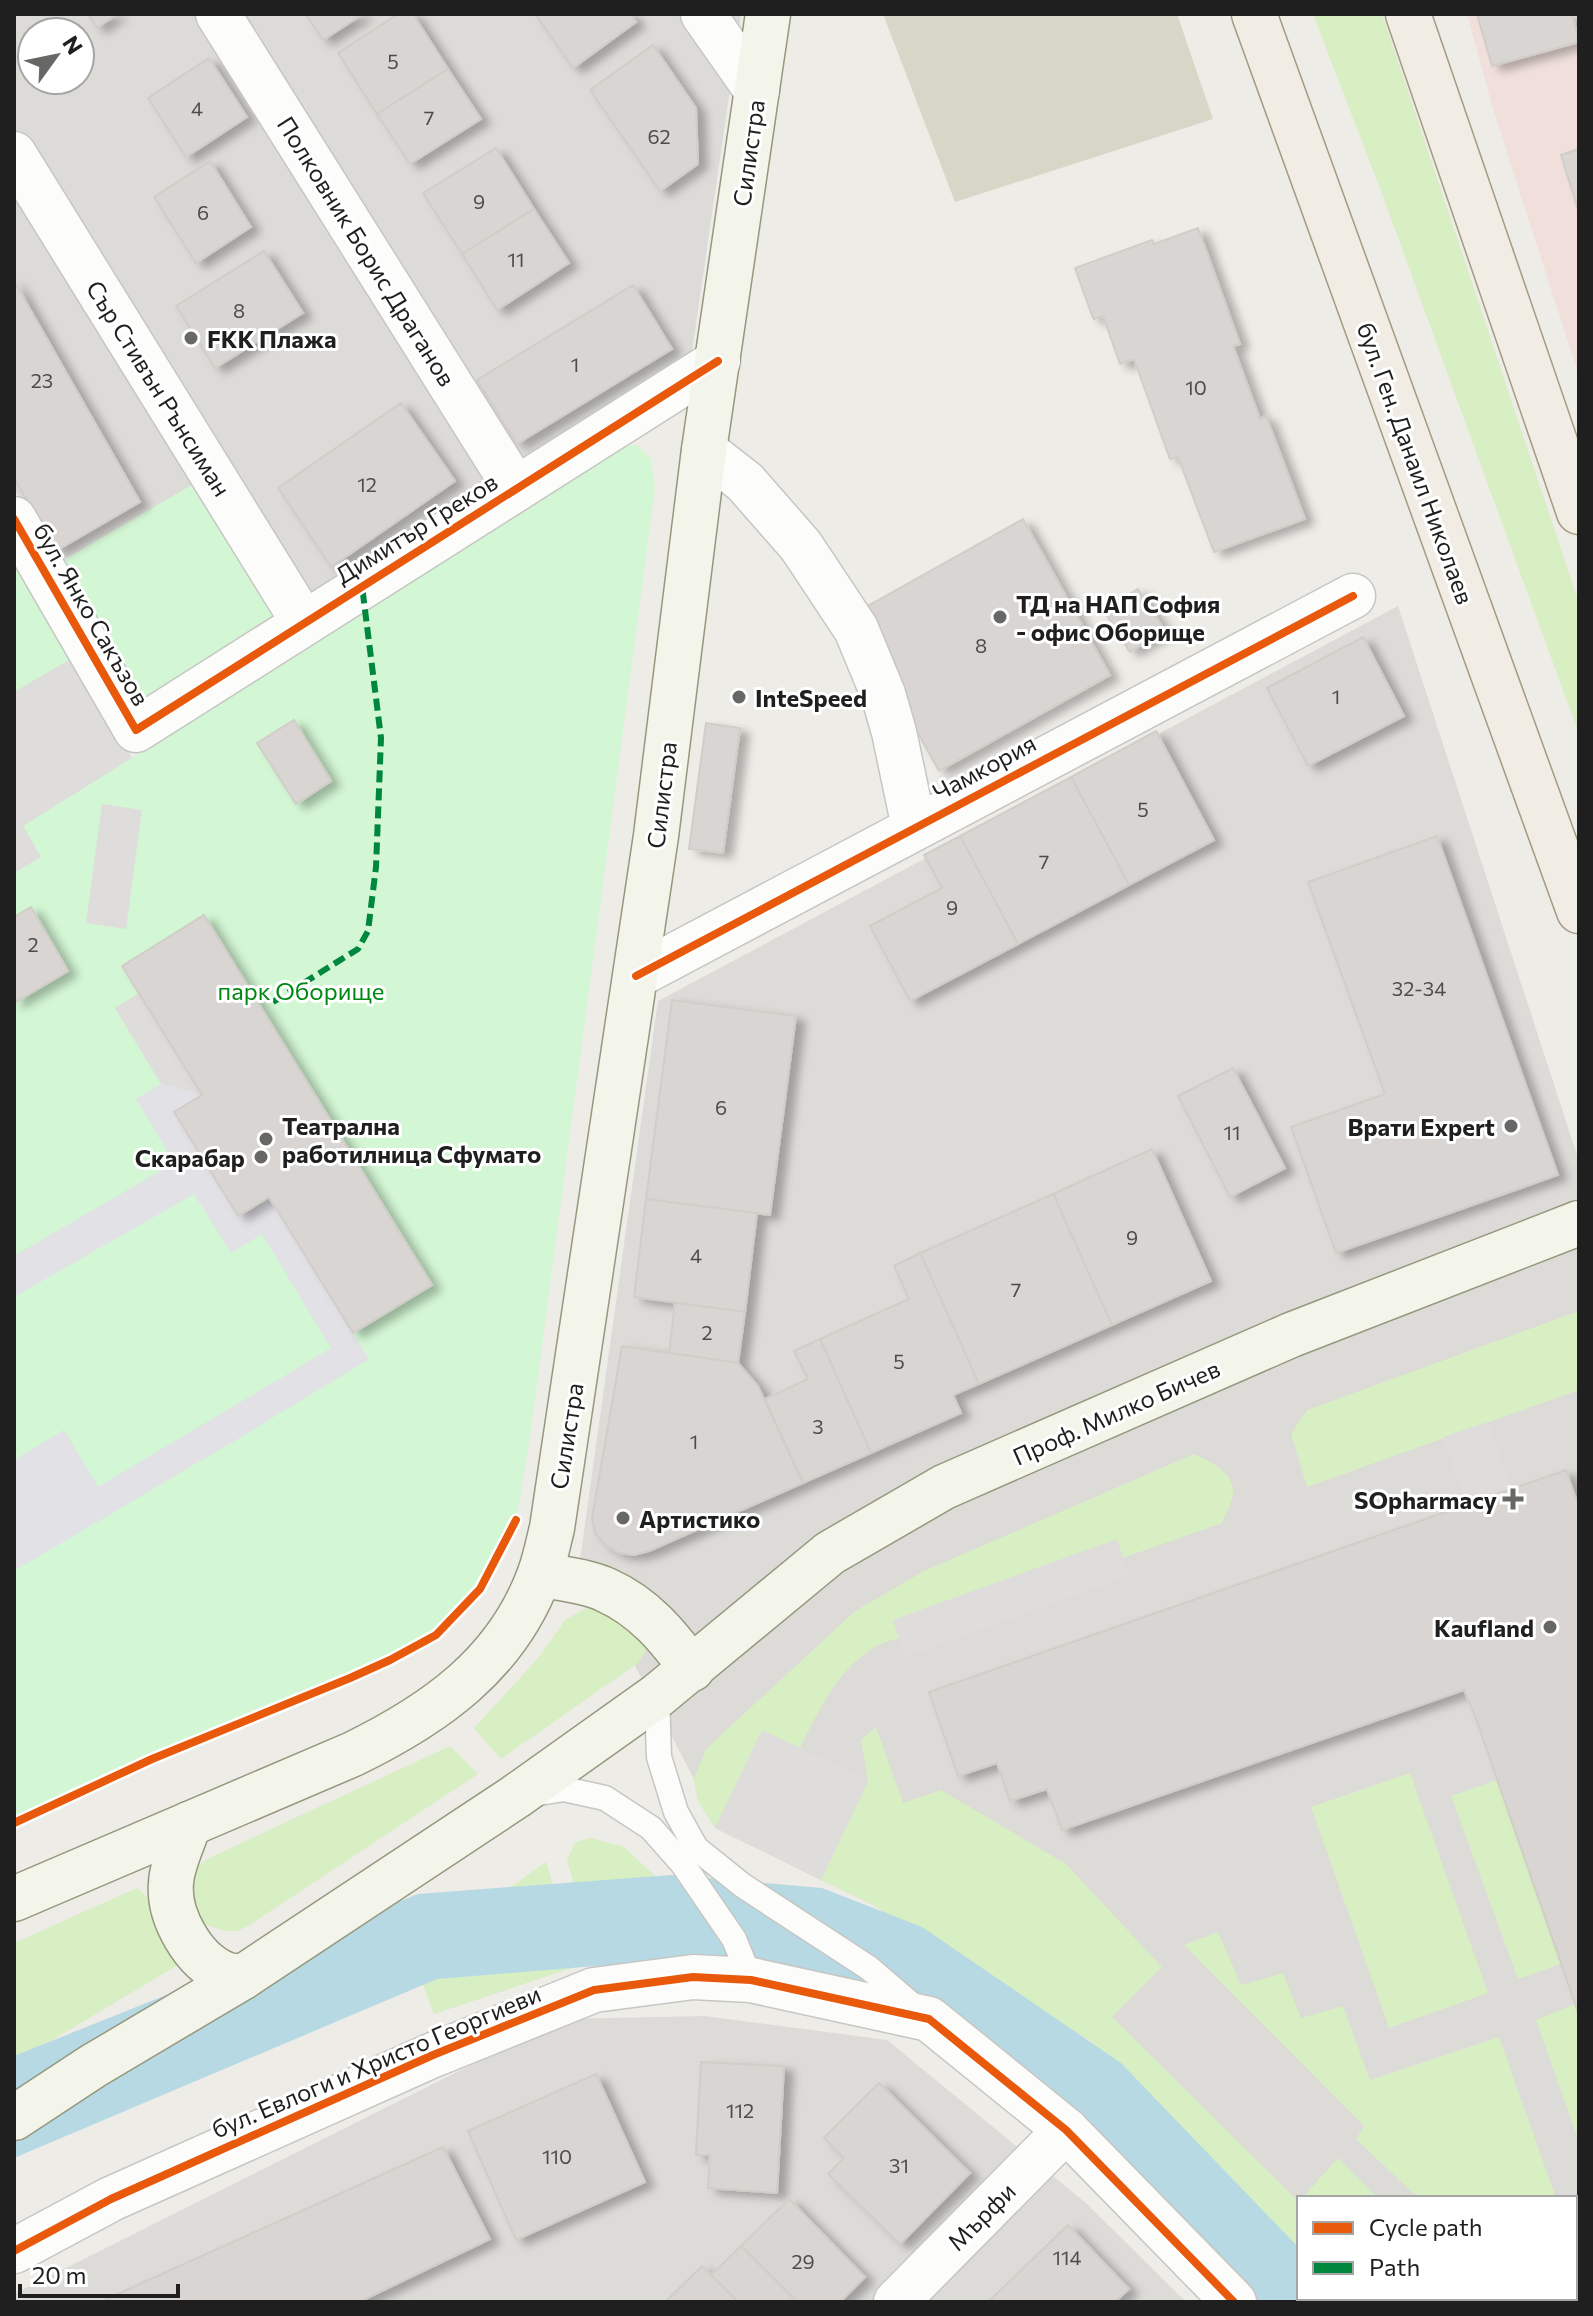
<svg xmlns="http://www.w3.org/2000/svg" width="1593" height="2316" font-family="Commissioner,sans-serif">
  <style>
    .residential { fill: #dcdbd8; fill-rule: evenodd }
    .commercial { fill: #f0dfdb }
    .construction { fill: #d7d7c8 }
    .grass { fill: #d8eec3 }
    .park { fill: #d3f6d4 }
    .parking { fill: #dedddb }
    .plaza { fill: #e1e1e6 }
    .water { fill: #b7d9e4 }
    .building { fill: #d8d5d2; stroke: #d1cdc8; stroke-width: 2; filter: url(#shadow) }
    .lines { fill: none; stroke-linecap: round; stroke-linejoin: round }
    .service-casing { stroke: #c6c6c3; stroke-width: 27 }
    .minor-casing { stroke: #c6c6c3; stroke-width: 47 }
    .secondary-casing { stroke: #95987e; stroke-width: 47 }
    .primary-casing { stroke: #a39b83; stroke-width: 47 }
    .service { stroke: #fcfcfb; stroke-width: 24 }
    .minor { stroke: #fcfcfb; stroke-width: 44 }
    .secondary { stroke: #f3f4ea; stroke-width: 44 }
    .primary { stroke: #f1ece4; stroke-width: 44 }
    .quiet { stroke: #00873e; stroke-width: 6; stroke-dasharray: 12 6; stroke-linecap: butt }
    .cycleway-casing { stroke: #fff; stroke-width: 13 }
    .cycleway { stroke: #e8590c; stroke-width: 8 }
    .poi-dot { fill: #676765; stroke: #fff; stroke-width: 3 }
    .labels { text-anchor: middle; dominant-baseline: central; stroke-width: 6; stroke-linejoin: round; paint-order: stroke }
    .number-label { font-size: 20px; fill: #4d4c4c }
    .street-label { font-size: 24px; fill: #1f1f1f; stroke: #fff }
    .poi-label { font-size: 24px; font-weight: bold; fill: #1f1f1f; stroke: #fff; text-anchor: start }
    .park-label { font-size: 24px; fill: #018811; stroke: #fff }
  </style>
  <defs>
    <filter id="shadow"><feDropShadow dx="9" dy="5" stdDeviation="4" flood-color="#0004"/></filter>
  </defs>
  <rect width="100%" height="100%" fill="#edece7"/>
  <g class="residential">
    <path d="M14 14H741L690 365 139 708 14 489ZM32 32H80V80H32Z"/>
    <polygon points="1398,606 1579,1161 1579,2302 1351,2302 1347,2298 1575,2298 1575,2198 1299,2198 1299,2250 1092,2042 873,1905 715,1828 698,1801 694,1779 580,1560 658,1001"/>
    <polygon points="705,2016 887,2040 1087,2204 1186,2302 14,2302 14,2294 563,2019"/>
  </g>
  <polygon class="commercial" points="1467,14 1572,14 1579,39 1579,376 1494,112"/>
  <polygon class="construction" points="883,14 1177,14 1213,119 955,202"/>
  <g class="grass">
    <polygon points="1313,14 1382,14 1579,603 1579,734 1381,191"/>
    <polygon points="1579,1311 1579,1390 1307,1487 1291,1434 1307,1410"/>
    <path d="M1194 1454C1212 1462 1239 1475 1232 1499 1230 1507 1225 1515 1222 1523L1123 1558 1117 1540 893 1620 899 1638C889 1641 878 1644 870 1650 835 1674 818 1712 800 1748L762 1730 715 1828 698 1801 694 1779 706 1749 855 1611 924 1571Z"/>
    <polygon points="599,1608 643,1635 645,1652 638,1663 501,1759 474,1728 540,1656 565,1620 584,1609"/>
    <polygon points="876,1727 903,1803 941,1790 1066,1864 1162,1967 1112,2017 1299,2202 1299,2250 1092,2042 873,1905 821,1880 868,1781 861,1740"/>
    <polygon points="450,1746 478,1774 248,1926 237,1931 225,1931 206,1925 193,1911 190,1878 197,1867 209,1858"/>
    <polygon points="1410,1773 1488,1993 1389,2028 1311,1807"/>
    <polygon points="1497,1780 1561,1964 1518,1979 1451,1796"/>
    <polygon points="591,1838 624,1847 689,1908 597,1959 567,1861 575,1842"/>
    <polygon points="546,1862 578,1966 434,2014 412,1956"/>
    <polygon points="137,1888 147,1897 156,1925 178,1957 176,1966 14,2063 14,1943"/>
    <polygon points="1218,1932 1241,1985 1283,1973 1301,2018 1343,2006 1370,2080 1499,2037 1556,2198 1418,2198 1356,2139 1364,2126 1184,1945"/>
    <polygon points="1575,2004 1579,2015 1579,2142 1536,2020"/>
    <polygon points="1338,2158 1378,2198 1302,2198"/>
    <polygon points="1575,2254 1579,2265 1579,2301 1535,2302 1531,2298 1575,2298"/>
    <polygon points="1347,2298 1481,2298 1485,2302 1351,2302"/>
  </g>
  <g class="park">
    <polygon points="637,445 651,459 655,488 530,1437 516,1520 480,1589 436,1635 390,1660 144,1763 14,1823 14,551 132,758 616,447"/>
    <polygon points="212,473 296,610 139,708 57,564"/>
  </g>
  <g class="parking">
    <polygon points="74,657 132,758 23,826 41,857 14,873 14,692"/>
    <polygon points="102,804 142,810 126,929 86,923"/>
    <polygon points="139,993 202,1095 161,1084 115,1008"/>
    <polygon points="1488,1422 1511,1489 1466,1504 1443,1437"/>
    <polygon points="1117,1539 1129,1576 905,1657 893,1620"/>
    <polygon points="762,1730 868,1781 821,1880 715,1828"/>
  </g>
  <polygon class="plaza" points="161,1084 202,1095 174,1113 238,1216 269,1197 369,1359 241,1437 14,1571 14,1460 64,1430 98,1487 331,1348 262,1234 231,1253 194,1194 14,1297 14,1256 174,1163 136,1099"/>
  <polygon class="water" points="672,1875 822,1888 922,1927 1121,2063 1299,2248 1299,2298 1347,2298 1351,2302 1239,2302 866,1992 704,1957 437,1979 14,2158 14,2056 418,1894"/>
  <g class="building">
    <polygon points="88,14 117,14 97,28"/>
    <polygon points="306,14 363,14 323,40"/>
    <polygon points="398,14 413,14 448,69 377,114 338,53"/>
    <polygon points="535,14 630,14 636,22 573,68"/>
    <polygon points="1477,14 1572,14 1579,42 1492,66"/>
    <polygon points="653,45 696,108 698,164 660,191 590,90"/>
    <polygon points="209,58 247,117 186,157 148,98"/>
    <polygon points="448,69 481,119 410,164 377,114"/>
    <polygon points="496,148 534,209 462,254 423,193"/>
    <polygon points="1579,149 1579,213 1561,155"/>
    <polygon points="210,161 251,227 196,263 154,197"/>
    <polygon points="534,209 569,263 497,310 462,254"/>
    <polygon points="1198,228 1240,344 1233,346 1260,419 1266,416 1305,519 1214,552 1178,457 1170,459 1134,359 1120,364 1103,316 1094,319 1093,318 1075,268 1152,240 1154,244"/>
    <polygon points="264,251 303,313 215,368 176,306"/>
    <polygon points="14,281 140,502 56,551 14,478"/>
    <polygon points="633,285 672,349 517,444 477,380"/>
    <polygon points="401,403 455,481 331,567 278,488"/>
    <polygon points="1023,519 1110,675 939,771 852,615"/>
    <polygon points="1138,589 1165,631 1130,652 1103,609"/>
    <polygon points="1363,637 1404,716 1308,766 1267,688"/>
    <polygon points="294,720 331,781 296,804 257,743"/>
    <polygon points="706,723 740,728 723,853 689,849"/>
    <polygon points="1156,731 1214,840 1129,885 1071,777"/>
    <polygon points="1071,777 1129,885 1018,944 960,836"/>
    <polygon points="960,836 1018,944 910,1001 870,926 942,888 924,855"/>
    <polygon points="1437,836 1558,1175 1336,1253 1291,1127 1385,1094 1308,882"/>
    <polygon points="31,907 68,971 14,1003 14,917"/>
    <polygon points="204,915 432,1285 353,1333 269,1197 238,1216 174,1112 202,1095 122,966"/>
    <polygon points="672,1000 796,1016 770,1215 646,1199"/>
    <polygon points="1233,1068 1285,1168 1230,1197 1178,1096"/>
    <polygon points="1152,1149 1211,1281 1112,1325 1053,1194"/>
    <polygon points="1053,1194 1112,1325 979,1384 920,1253"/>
    <polygon points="646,1199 757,1213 745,1312 634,1297"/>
    <polygon points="920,1253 979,1384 953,1395 961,1413 871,1453 820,1339 909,1299 894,1266"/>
    <polygon points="675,1303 745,1312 738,1363 669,1353"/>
    <polygon points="820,1339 871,1453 803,1483 765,1399 808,1379 794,1351"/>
    <polygon points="622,1346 738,1363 758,1386 803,1483 649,1551 634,1555 619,1553 605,1545 595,1533 592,1518"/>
    <polygon points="1566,1470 1579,1508 1579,2015 1474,1713 1464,1690 1062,1830 1047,1789 1010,1801 997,1763 958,1776 929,1692"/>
    <polygon points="701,2062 784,2066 777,2193 708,2188 710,2155 696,2155"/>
    <polygon points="596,2074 645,2182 516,2240 468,2131"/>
    <polygon points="879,2083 970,2173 900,2244 828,2174 844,2158 824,2138"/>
    <polygon points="443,2147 490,2239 359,2302 100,2302"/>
    <polygon points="789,2199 865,2277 840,2302 797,2302 741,2246"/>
    <polygon points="1068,2225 1129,2289 1115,2302 988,2302"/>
    <polygon points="741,2246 797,2302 738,2302 711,2275"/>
    <polygon points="702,2266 738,2302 665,2302"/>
  </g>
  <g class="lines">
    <g class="service-casing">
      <g id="service">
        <polyline points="657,1696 659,1757 676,1812 696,1848 742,1885 869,1968 918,2010"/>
        <polyline points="533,1794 564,1789 605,1798 651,1828 682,1863 734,1939 751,1980"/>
      </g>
    </g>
    <g class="minor-casing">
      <g id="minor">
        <polyline points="218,14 516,489"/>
        <polyline points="703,14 757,91"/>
        <polyline points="14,154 304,623"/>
        <polyline points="704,450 745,482 801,546 856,629 883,694 894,732 914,827"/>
        <polyline points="14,519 136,730 718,361"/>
        <polyline points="636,976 1353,596"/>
        <polyline points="14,2251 111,2199 433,2055 594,1990 693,1977 751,1980 929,2019 1066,2130 1234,2302"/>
        <polyline points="896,2302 1066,2130"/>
      </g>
    </g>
    <g class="secondary-casing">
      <g id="secondary">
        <path d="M540 1574C561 1579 587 1581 606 1590 644 1607 668 1636 692 1669"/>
        <path d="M189 1824C183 1843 172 1864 171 1883 168 1916 193 1961 225 1974 230 1976 237 1976 243 1977"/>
        <path d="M14 1899 353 1754C435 1714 506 1664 539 1576 545 1560 548 1544 552 1528L656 836 704 450 768 14"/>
        <polyline points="14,2118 93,2066 243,1977 515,1797 657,1696 830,1553 944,1487 1291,1335 1579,1223"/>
      </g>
    </g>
    <g class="primary-casing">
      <g id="primary">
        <polyline points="1254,14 1579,911"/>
        <polyline points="1408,14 1579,512"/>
      </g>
    </g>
    <use href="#service" class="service"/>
    <use href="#minor" class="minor"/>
    <use href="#secondary" class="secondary"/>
    <use href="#primary" class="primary"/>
    <polyline class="quiet" points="273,1002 358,949 368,931 376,867 381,738 362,586"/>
    <g class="cycleway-casing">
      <g id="cycleway">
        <polyline points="14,519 136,730 718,361"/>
        <polyline points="636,976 1353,596"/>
        <polyline points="14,1823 152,1759 350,1678 390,1660 436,1635 480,1589 516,1520"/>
        <polyline points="14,2251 111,2199 433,2055 594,1990 693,1977 751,1980 929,2019 1066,2130 1234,2302"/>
      </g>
    </g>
    <use href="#cycleway" class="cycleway"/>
  </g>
  <g class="poi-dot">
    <circle cx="191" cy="338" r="8"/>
    <circle cx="1000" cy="617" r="8"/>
    <circle cx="739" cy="697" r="8"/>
    <circle cx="1511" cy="1126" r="8"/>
    <circle cx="266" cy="1139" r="8"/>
    <circle cx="261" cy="1157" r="8"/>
    <path d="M1509 1487h8v8h8v8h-8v8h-8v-8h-8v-8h8z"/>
    <circle cx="623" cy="1518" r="8"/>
    <circle cx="1550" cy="1627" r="8"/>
  </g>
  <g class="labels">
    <g class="number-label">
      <text x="393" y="61">5</text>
      <text x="197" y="108">4</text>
      <text x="429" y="117">7</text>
      <text x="659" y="136">62</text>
      <text x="479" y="201">9</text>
      <text x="203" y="212">6</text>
      <text x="516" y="259">11</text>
      <text x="239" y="310">8</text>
      <text x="575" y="364">1</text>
      <text x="42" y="380">23</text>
      <text x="1196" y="387">10</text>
      <text x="367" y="484">12</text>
      <text x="981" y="645">8</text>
      <text x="1336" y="696">1</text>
      <text x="1143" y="809">5</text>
      <text x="1044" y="861">7</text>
      <text x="952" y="907">9</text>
      <text x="33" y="944">2</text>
      <text x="1419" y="988">32-34</text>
      <text x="721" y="1107">6</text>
      <text x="1232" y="1132">11</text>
      <text x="1132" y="1237">9</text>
      <text x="696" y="1255">4</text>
      <text x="1016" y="1289">7</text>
      <text x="707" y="1332">2</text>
      <text x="899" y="1361">5</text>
      <text x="818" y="1426">3</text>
      <text x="694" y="1441">1</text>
      <text x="740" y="2110">112</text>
      <text x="557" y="2156">110</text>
      <text x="899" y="2165">31</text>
      <text x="1067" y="2257">114</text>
      <text x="803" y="2261">29</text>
    </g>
    <g class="street-label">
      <text transform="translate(748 153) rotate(-82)">Силистра</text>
      <text transform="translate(367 251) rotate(58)">Полковник Борис Драганов</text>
      <text transform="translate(159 388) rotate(58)">Сър Стивън Рънсиман</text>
      <text transform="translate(1416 463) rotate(70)">бул. Ген. Данаил Николаев</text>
      <text transform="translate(416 528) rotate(-32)">Димитър Греков</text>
      <text transform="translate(92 614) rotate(60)">бул. Янко Сакъзов</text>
      <text transform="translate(984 767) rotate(-28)">Чамкория</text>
      <text transform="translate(661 795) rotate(-83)">Силистра</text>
      <text transform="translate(1116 1412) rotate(-24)">Проф. Милко Бичев</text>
      <text transform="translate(566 1436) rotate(-81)">Силистра</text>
      <text transform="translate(376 2061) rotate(-23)">бул. Евлоги и Христо Георгиеви</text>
      <text transform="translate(981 2216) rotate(-45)">Мърфи</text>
    </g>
    <g class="poi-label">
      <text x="207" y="338">FKK Плажа</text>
      <text x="1016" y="603">ТД на НАП София<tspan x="1016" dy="28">- офис Оборище</tspan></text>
      <text x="755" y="697">InteSpeed</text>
      <text x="282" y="1125">Театрална<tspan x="282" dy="28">работилница Сфумато</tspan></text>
      <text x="1495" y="1126" text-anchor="end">Врати Expert</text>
      <text x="245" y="1157" text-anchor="end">Скарабар</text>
      <text x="1497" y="1499" text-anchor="end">SOpharmacy</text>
      <text x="639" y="1518">Артистико</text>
      <text x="1534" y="1627" text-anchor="end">Kaufland</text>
    </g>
    <g class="park-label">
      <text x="301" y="990">парк Оборище</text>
    </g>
  </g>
  <rect width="1593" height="2316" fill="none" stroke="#1f1f1f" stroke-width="32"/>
  <rect x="1297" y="2196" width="280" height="104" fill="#ffffff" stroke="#a5a5a5" stroke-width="2"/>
  <rect x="1313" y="2222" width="40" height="12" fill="#e8590c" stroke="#a5a5a5" stroke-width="2"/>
  <text x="1369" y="2236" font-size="24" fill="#1f1f1f">Cycle path</text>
  <rect x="1313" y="2262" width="40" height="12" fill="#00873e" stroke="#a5a5a5" stroke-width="2"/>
  <text x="1369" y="2276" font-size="24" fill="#1f1f1f">Path</text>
  <g transform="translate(56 56) rotate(57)"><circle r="38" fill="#ffffff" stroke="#a5a5a5" stroke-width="2"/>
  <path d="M0-6L14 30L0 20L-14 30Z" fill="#676765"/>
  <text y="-12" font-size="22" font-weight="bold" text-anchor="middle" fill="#1f1f1f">N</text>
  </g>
  <path d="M20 2284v12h158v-12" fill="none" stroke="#1f1f1f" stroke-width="4"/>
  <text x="32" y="2284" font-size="24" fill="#1f1f1f" stroke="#ffffff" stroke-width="6" paint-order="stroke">20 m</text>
</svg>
